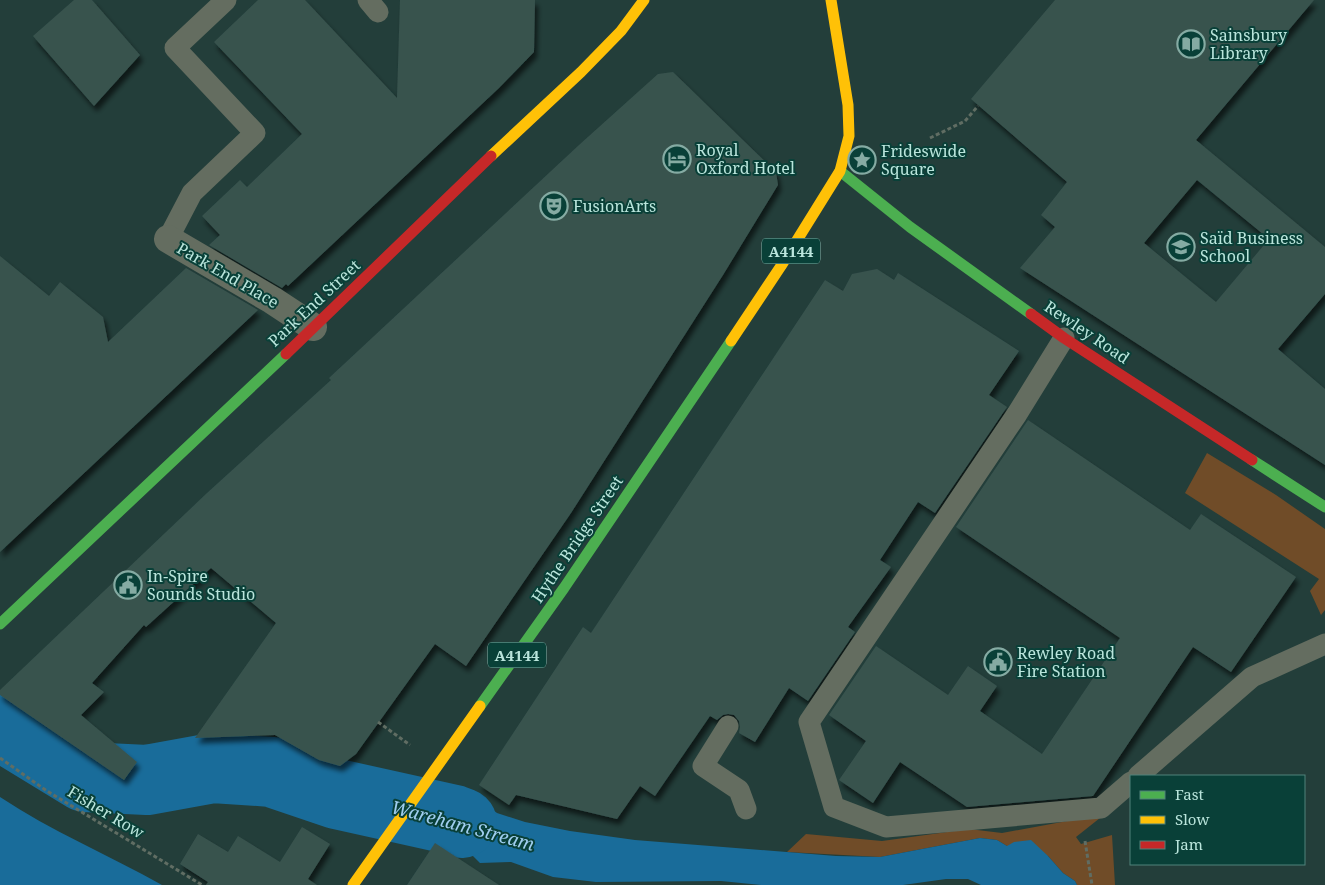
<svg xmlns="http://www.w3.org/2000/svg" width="1325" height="885" font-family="'Noto Serif',serif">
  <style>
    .green { fill: #704c28 }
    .water { fill: #196c9a }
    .pier { fill: #233e3a }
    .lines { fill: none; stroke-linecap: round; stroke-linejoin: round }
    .river { stroke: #196c9a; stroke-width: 70 }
    .building { fill: #38534e; fill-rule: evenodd; filter: url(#shadow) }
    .path { stroke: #606d63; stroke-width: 3; stroke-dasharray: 4 2.5; stroke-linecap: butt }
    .lane { stroke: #646d60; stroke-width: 21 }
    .street { stroke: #646d60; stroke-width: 28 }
    .fast { stroke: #4caf50; stroke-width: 11 }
    .slow { stroke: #ffc107; stroke-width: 11 }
    .jam { stroke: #c62828; stroke-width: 11 }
    .labels { text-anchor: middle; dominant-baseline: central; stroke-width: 4; stroke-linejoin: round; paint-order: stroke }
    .shield { fill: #094038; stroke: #85b4ab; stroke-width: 1 }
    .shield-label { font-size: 15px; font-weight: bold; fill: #bae5dc }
    .poi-label { font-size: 16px; fill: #bae5dc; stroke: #094038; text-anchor: start }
    .street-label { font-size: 16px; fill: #bae5dc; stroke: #094038 }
    .water-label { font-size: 18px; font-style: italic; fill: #a0cef0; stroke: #094038 }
  </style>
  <defs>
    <filter id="shadow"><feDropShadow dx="3" dy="5.5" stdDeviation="2.5" flood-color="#0009"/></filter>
  </defs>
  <rect width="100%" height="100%" fill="#233e3a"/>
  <g class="green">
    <polygon points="1207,453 1276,495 1325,529 1325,610 1321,615 1310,591 1319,579 1185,493"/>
    <polygon points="1105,814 1076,837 1081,844 1112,835 1115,885 1077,885 1075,881 1063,873 1048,856 1007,846 997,840 980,838 880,857 787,852 806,834 882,841 969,829 1002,833"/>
  </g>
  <g class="water">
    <polygon points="387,773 476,797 497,813 525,822 570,831 635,840 836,856 880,857 980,838 997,840 1007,846 1014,842 1031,840 1048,856 1063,873 1075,881 1077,885 981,885 968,879 946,879 903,885 761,885 721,881 596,882 553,877 511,862 480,863 469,852 444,840 353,821"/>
    <path d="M0 797C51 831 109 855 162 885H0Z"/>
  </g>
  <polygon class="pier" points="387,773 395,776 466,795 436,839 353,821"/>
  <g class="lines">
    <polyline class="river" points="0,725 85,777 147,780 213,768 272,772 337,794 454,820 462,823"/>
  </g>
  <g class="building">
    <polygon points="74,0 92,0 140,55 94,106 33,36"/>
    <polygon points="258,0 305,0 397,98 400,0 535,0 534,52 499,88 288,286 286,284 282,288 209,245 220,235 202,216 240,180 247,187 302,134 214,42"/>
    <path d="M1055 0H1314L1196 140 1325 247V294L1278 349 1325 389V465L1020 268 1055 227 1041 215 1067 182 971 99ZM1197 180 1269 239 1216 302 1144 243Z"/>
    <polygon points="673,72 776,172 778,185 723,275 571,513 466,666 435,644 356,754 340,766 319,760 275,735 195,738 276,623 211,568 146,627 144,625 92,683 104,692 81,715 137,762 124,780 0,695 0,690 207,493 331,380 329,378 579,145 658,74"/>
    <polygon points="0,256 49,296 60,282 103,317 108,342 186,268 258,310 0,552"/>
    <polygon points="877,269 894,280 898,273 1019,351 989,395 1007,407 935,513 918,502 880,560 891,567 848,627 855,632 808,701 789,688 755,742 739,733 740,727 739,721 734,715 728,714 723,715 717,720 710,716 655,796 640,786 617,819 516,795 509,805 479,785 583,627 591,633 825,280 843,291 852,274"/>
    <polygon points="1028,420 1190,530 1201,514 1296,577 1231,672 1193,647 1093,796 967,807 900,762 873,803 839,780 866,741 829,715 876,646 948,695 968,666 997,686 980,711 1042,754 1120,638 956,527"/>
    <polygon points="302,827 330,844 308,879 317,885 206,885 208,882 180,864 198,834 228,852 238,836 280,862"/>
    <polygon points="435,843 499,885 407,885"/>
  </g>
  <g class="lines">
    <g class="path">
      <polyline points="930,138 965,121 978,106"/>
      <polyline points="378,722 410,745"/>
      <polyline points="0,758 47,791 202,885"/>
      <polyline points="1085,841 1092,885"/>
    </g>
    <g class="lane">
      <polyline points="368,0 378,12"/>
      <polyline points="168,239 192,193 255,133 175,48 226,0"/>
      <polyline points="1064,338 1017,414 809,722 834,807 886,827 1101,808 1131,782"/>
      <polyline points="728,726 703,766 739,790 746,809"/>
      <polyline points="1138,776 1252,677 1325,644"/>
    </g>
    <polyline class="street" points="168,239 272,300 313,327"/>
    <g class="fast">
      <polyline points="840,171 910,227 1031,314"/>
      <polyline points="1252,460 1325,507"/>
      <polyline points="0,624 286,354"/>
      <polyline points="480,706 564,588 731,341"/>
    </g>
    <g class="slow">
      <polyline points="491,156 581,72 621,31 644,0"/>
      <polyline points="731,341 781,266 840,171 849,136 848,105 831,0"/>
      <polyline points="353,885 480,706"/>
    </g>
    <g class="jam">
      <polyline points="1031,314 1064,338 1252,460"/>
      <polyline points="286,354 491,156"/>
    </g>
  </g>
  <defs>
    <g id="library-ring" transform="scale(1.4375)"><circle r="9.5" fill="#094038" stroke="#85aba3" stroke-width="1.5"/><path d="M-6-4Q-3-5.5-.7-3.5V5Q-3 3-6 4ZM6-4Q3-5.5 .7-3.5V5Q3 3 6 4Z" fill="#85aba3"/></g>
    <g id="hotel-ring" transform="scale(1.4375)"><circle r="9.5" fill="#094038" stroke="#85aba3" stroke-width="1.5"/><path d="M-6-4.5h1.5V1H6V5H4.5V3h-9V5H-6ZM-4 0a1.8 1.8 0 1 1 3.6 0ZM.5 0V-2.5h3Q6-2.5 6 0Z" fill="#85aba3"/></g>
    <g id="sight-ring" transform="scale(1.4375)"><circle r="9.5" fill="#094038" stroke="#85aba3" stroke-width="1.5"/><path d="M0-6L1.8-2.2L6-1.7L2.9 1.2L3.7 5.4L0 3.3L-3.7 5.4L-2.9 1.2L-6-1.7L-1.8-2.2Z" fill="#85aba3"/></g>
    <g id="theatre-ring" transform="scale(1.4375)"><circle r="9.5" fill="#094038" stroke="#85aba3" stroke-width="1.5"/><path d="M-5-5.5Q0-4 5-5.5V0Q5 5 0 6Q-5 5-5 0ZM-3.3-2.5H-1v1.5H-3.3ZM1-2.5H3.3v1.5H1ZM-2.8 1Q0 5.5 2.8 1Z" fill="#85aba3"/></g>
    <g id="university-ring" transform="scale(1.4375)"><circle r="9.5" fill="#094038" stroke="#85aba3" stroke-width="1.5"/><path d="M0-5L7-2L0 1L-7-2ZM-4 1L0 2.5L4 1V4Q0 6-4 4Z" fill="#85aba3"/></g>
    <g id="civic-ring" transform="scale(1.4375)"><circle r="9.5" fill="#094038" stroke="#85aba3" stroke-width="1.5"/><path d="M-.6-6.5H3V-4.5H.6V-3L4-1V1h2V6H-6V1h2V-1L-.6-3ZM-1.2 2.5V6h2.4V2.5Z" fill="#85aba3"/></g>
  </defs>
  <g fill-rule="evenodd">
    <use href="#library-ring" x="1191" y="44"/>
    <use href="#hotel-ring" x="677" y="159"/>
    <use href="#sight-ring" x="862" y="160"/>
    <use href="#theatre-ring" x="554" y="206"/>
    <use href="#university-ring" x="1181" y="247"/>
    <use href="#civic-ring" x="128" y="585"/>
    <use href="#civic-ring" x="998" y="662"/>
  </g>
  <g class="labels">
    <g class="shield">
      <rect x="762" y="238.5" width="58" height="25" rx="4"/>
      <rect x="488" y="642.5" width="58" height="25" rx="4"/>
    </g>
    <g class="shield-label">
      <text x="791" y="251">A4144</text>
      <text x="517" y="655">A4144</text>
    </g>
    <g class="poi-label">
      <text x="1210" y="35">Sainsbury<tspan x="1210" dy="18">Library</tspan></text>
      <text x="696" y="150">Royal<tspan x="696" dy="18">Oxford Hotel</tspan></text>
      <text x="881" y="151">Frideswide<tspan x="881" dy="18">Square</tspan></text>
      <text x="573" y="206">FusionArts</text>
      <text x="1200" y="238">Saïd Business<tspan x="1200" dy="18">School</tspan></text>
      <text x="147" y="576">In-Spire<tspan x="147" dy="18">Sounds Studio</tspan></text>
      <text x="1017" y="653">Rewley Road<tspan x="1017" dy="18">Fire Station</tspan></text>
    </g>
    <g class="street-label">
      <text transform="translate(228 275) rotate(30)">Park End Place</text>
      <text transform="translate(314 303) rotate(-43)">Park End Street</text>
      <text transform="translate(1087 332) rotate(34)">Rewley Road</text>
      <text transform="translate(577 539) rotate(-56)">Hythe Bridge Street</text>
      <text transform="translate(106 812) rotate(31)">Fisher Row</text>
    </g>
    <g class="water-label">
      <text transform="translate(463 825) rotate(15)">Wareham Stream</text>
    </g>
  </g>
  <rect x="1130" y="775" width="175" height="90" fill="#094038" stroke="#50827a"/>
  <rect x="1140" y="791" width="25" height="8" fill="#4caf50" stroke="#50827a"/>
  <text x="1175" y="800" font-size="15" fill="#bae5dc">Fast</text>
  <rect x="1140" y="816" width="25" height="8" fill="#ffc107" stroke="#50827a"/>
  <text x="1175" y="825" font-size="15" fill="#bae5dc">Slow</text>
  <rect x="1140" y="841" width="25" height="8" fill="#c62828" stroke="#50827a"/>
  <text x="1175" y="850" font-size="15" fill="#bae5dc">Jam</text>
</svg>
